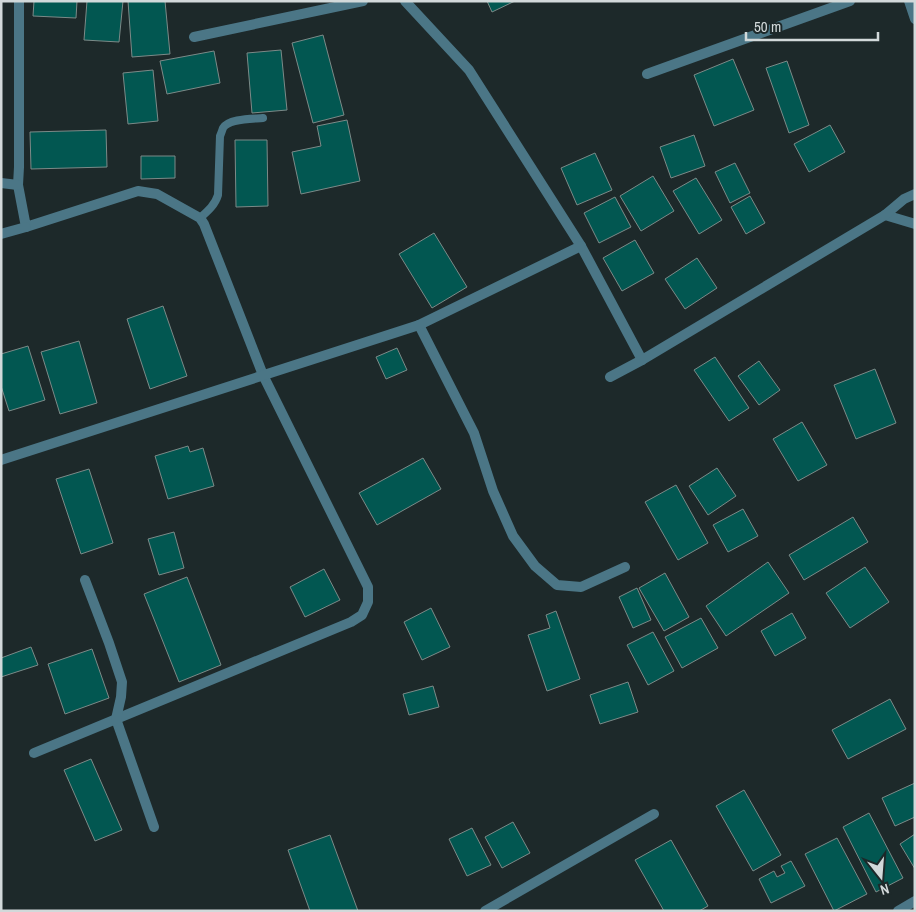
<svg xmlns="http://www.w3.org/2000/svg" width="916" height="912" font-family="'Archivo Narrow',sans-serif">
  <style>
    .building { fill: #025751; stroke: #7c8a88 }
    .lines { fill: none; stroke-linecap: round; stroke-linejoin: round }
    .service { stroke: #4b7686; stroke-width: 8 }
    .minor { stroke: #4b7686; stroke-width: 10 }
  </style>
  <rect width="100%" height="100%" fill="#1d292a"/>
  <g class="building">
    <polygon points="34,1 77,1 76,18 33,16"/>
    <polygon points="87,1 123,1 119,42 84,40"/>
    <polygon points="128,1 165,1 170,54 132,57"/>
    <polygon points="487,1 515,1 492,12"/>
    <polygon points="323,35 344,115 313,123 292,43"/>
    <polygon points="281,50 287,110 252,113 247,53"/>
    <polygon points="214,51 220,83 167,94 160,61"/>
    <polygon points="733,59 754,110 714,126 694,75"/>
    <polygon points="787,61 809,125 789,133 766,68"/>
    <polygon points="153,70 158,121 128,124 123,73"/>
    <polygon points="347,120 360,181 301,194 292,152 321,146 317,126"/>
    <polygon points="830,125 845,152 809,172 794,144"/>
    <polygon points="106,130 107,167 31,169 30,132"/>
    <polygon points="694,135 705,166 671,178 660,147"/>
    <polygon points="235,140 267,140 268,206 236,207"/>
    <polygon points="595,153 612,190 577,205 561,168"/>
    <polygon points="141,156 175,156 175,178 141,179"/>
    <polygon points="735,163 750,193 730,203 715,172"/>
    <polygon points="653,176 674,211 641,231 620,196"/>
    <polygon points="696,178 722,220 699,234 673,191"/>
    <polygon points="750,196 765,223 746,234 731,207"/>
    <polygon points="615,197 631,227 599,243 584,213"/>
    <polygon points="434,233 467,287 432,308 399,254"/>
    <polygon points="635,240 654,273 622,291 603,258"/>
    <polygon points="697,258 717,288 685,309 665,279"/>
    <polygon points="163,306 187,376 150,389 127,319"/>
    <polygon points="79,341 97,403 60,414 41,352"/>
    <polygon points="28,346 45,400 9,411 1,386 1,354"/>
    <polygon points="397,348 407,370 386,379 376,357"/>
    <polygon points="715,357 749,408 729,421 694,370"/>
    <polygon points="759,361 780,390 759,405 738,376"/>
    <polygon points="875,369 896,423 856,439 834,385"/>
    <polygon points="802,422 827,465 798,481 773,439"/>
    <polygon points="188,446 190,452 203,448 214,486 168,499 155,456"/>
    <polygon points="423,458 441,489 377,525 359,493"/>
    <polygon points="717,468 736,496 708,515 689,486"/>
    <polygon points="89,469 113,543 81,554 56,479"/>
    <polygon points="676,485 708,543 678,560 645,502"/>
    <polygon points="743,509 758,536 728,552 713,525"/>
    <polygon points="853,517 868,542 804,580 789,555"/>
    <polygon points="174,532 184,568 159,575 148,539"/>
    <polygon points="768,562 789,593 726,636 706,606"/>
    <polygon points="865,567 889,602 850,628 826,593"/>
    <polygon points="324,569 340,600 305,617 290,587"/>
    <polygon points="665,573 689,617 664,631 639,588"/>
    <polygon points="187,577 221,665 179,682 144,594"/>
    <polygon points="637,588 651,620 633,628 619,597"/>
    <polygon points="431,608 450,647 422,660 404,622"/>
    <polygon points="556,611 580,679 547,691 528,635 550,628 546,615"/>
    <polygon points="792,613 806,638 775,656 761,631"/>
    <polygon points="701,618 718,648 682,668 665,637"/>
    <polygon points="653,632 674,671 648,685 627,645"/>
    <polygon points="31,647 38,665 1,677 1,658"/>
    <polygon points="92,649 109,698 65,714 48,664"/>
    <polygon points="628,682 638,712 600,724 590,695"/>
    <polygon points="433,686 439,707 409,715 403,694"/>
    <polygon points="890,699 906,729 848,759 832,730"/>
    <polygon points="91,759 122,830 95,841 64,770"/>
    <polygon points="915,783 915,817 895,826 882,798"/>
    <polygon points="744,790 781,855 753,871 716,806"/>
    <polygon points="869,813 903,878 876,892 843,827"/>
    <polygon points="513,822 530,853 502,868 485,837"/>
    <polygon points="472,828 491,865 467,876 449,839"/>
    <polygon points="915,834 915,869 900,844"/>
    <polygon points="330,835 358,911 310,911 288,850"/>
    <polygon points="837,838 867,894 834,911 805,854"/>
    <polygon points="671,840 708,906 699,911 664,911 635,860"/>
    <polygon points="791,861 805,886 771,903 759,879 774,871 777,877 785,873 781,866"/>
  </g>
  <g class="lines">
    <path class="service" d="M200 218C208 211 215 205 218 195L220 136C221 134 222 131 223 128 229 118 253 119 263 118"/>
    <g class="minor">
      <polyline points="19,1 19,167 18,185 26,227 138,191 157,194 200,218 204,224 263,375 368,587 368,602 362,615 351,622 34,753"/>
      <polyline points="405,1 469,70 581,246 642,360"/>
      <polyline points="909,1 915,19"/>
      <polyline points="194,37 363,1"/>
      <polyline points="647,74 850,1"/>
      <polyline points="1,183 18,185"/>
      <polyline points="885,215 915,224"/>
      <polyline points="1,234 26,227"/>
      <polyline points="419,325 474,433 493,491 513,536 535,566 557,585 581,587 625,567"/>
      <polyline points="610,377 642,360 885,215 904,199 915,194"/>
      <polyline points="1,460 419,325 581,246"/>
      <polyline points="85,580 109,643 122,682 121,697 116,719 154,827"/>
      <polyline points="485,911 654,814"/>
      <polyline points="898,911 915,901"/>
    </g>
  </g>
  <rect width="916" height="912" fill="none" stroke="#d2d9da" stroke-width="5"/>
  <g transform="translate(881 877) rotate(163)" stroke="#1d292a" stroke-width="4" paint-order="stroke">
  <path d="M0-4L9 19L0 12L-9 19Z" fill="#d2d9da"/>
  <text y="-8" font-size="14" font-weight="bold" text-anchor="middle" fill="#d2d9da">N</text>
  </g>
  <path d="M746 32v8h132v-8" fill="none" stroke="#d2d9da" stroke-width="2.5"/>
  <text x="754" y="32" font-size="15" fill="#d2d9da" stroke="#1d292a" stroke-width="4" paint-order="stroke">50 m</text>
</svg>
